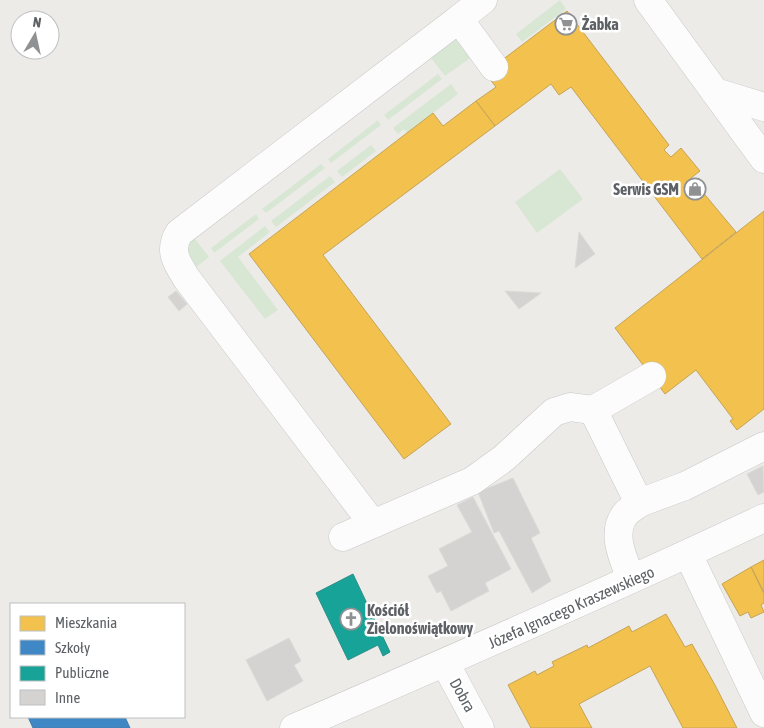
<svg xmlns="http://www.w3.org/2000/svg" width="764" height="728" font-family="'Asap Condensed',sans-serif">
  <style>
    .green { fill: #d8e7d4 }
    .homes { fill: #f2c14e; stroke: #c5a455 }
    .schools { fill: #3f88c5; stroke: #487ca8 }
    .public { fill: #17a398; stroke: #2c8f89 }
    .building { fill: #d4d3d1; stroke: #dcdad7 }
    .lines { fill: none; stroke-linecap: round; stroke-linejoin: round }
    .minor-casing { stroke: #c9c8c8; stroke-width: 29 }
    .minor { stroke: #fcfcfc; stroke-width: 28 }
    .labels { text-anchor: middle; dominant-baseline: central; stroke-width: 5; stroke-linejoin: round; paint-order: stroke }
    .poi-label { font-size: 16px; font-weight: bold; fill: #5d6165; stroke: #fff; text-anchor: start }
    .street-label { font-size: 16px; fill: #5d6165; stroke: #fff }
  </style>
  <rect width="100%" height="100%" fill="#edebe8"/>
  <g class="green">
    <polygon points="560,0 566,9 522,42 516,34"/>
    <polygon points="455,38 458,39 473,56 445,76 428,54"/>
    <polygon points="438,74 442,79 388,120 384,115"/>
    <polygon points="451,84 458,94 407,133 404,129 398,134 393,128"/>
    <polygon points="378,120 381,125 331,163 328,159"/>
    <polygon points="371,145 376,151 342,177 337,171"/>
    <polygon points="321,164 325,168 266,213 262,209"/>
    <polygon points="560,169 583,199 537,233 515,202"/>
    <polygon points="330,176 335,182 276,227 271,221"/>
    <polygon points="256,214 259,219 214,253 211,248"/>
    <polygon points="265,226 270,232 238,257 278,310 265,319 220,261"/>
    <polygon points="192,235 209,257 194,269 183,244"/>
  </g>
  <g class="homes">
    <polygon points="567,11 669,145 664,150 671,157 681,148 700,171 691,178 736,232 702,259 571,87 559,95 551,84 495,126 476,101 496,87 485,73"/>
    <polygon points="476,101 495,126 323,255 451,424 404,459 249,254 433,113 443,126"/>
    <polygon points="764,211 764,409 737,430 730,421 733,419 696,370 665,394 615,328"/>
    <polygon points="764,560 764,592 751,567"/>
    <polygon points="751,567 764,594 764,603 761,605 764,612 751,618 748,612 740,616 722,584"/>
    <polygon points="666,614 685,647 692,644 715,685 737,728 683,728 650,666 579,704 592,728 531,728 508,685 535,671 537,675 554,666 552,662 587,645 588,648 629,626 632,632"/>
  </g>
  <polygon class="schools" points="28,717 125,717 130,728 33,728"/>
  <polygon class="public" points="353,574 390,652 383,656 378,645 348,660 316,593"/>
  <g class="building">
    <polygon points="579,232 595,254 575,268"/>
    <polygon points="176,291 187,304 179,311 168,297"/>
    <polygon points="505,291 541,293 519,309"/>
    <polygon points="763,466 764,492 758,495 747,474"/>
    <polygon points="513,478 540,533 531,538 551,581 532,593 499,531 494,533 478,492"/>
    <polygon points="473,497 511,569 485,583 489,591 451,611 441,591 437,593 428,576 448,566 439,549 472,532 457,505"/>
    <polygon points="289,638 301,661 294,665 303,681 267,701 246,660"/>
  </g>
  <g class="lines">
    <g class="minor-casing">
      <g id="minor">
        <polyline points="483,0 459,19 494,67"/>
        <polyline points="648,0 715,92 764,107"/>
        <path d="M459 19 179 233C168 251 177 263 187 279L373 524 472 481 504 458 554 412 570 407 593 410"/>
        <polyline points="715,92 764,159"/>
        <polyline points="652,376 593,410 639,503 685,486 764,446"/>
        <polyline points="343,537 373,524"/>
        <polyline points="688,554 764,713"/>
        <path d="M631 579C624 560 611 535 624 516 627 511 635 507 639 503"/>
        <polyline points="445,663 480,728"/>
        <path d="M294 728C451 660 609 591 764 518"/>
      </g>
    </g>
    <use href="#minor" class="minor"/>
  </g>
  <defs>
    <g id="supermarket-ring" transform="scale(1.125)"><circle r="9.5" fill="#fff" stroke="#8f9193" stroke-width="1.5"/><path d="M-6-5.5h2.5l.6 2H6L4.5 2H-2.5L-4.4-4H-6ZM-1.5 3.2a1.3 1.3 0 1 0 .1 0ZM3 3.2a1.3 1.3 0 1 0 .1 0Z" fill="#8f9193"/></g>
    <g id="shop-ring" transform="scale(1.125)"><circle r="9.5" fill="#fff" stroke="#8f9193" stroke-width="1.5"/><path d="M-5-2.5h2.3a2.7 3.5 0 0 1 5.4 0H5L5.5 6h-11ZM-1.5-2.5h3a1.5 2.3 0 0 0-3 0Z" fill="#8f9193"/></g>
    <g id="church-ring" transform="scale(1.125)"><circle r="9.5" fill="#fff" stroke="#8f9193" stroke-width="1.5"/><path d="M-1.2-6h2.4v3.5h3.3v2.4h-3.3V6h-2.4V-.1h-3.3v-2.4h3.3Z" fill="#8f9193"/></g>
  </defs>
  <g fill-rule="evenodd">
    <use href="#supermarket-ring" x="566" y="24"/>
    <use href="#shop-ring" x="695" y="189"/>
    <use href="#church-ring" x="351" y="619"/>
  </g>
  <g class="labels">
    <g class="poi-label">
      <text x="582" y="24">Żabka</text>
      <text x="679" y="189" text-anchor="end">Serwis GSM</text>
      <text x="367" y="610">Kościół<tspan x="367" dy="18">Zielonoświątkowy</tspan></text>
    </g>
    <g class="street-label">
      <text transform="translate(571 607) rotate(-24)">Józefa Ignacego Kraszewskiego</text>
      <text transform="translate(463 695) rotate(61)">Dobra</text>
    </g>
  </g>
  <rect x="10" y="603" width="175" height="115" fill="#ffffff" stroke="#bec0c1"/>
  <rect x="20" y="616" width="25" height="15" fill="#f2c14e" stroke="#bec0c1"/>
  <text x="55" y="628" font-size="15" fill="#5d6165">Mieszkania</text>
  <rect x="20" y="640" width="25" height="15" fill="#3f88c5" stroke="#bec0c1"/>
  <text x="55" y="653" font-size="15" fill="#5d6165">Szkoły</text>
  <rect x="20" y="666" width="25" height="15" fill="#17a398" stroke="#bec0c1"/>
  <text x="55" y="678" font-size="15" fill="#5d6165">Publiczne</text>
  <rect x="20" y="690" width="25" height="15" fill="#d4d3d1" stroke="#bec0c1"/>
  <text x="55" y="703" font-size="15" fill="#5d6165">Inne</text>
  <g transform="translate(35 35) rotate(9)"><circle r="24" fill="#ffffff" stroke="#bec0c1"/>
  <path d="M0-4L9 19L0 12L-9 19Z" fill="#8f9193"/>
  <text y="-8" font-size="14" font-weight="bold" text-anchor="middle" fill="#5d6165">N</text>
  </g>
</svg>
